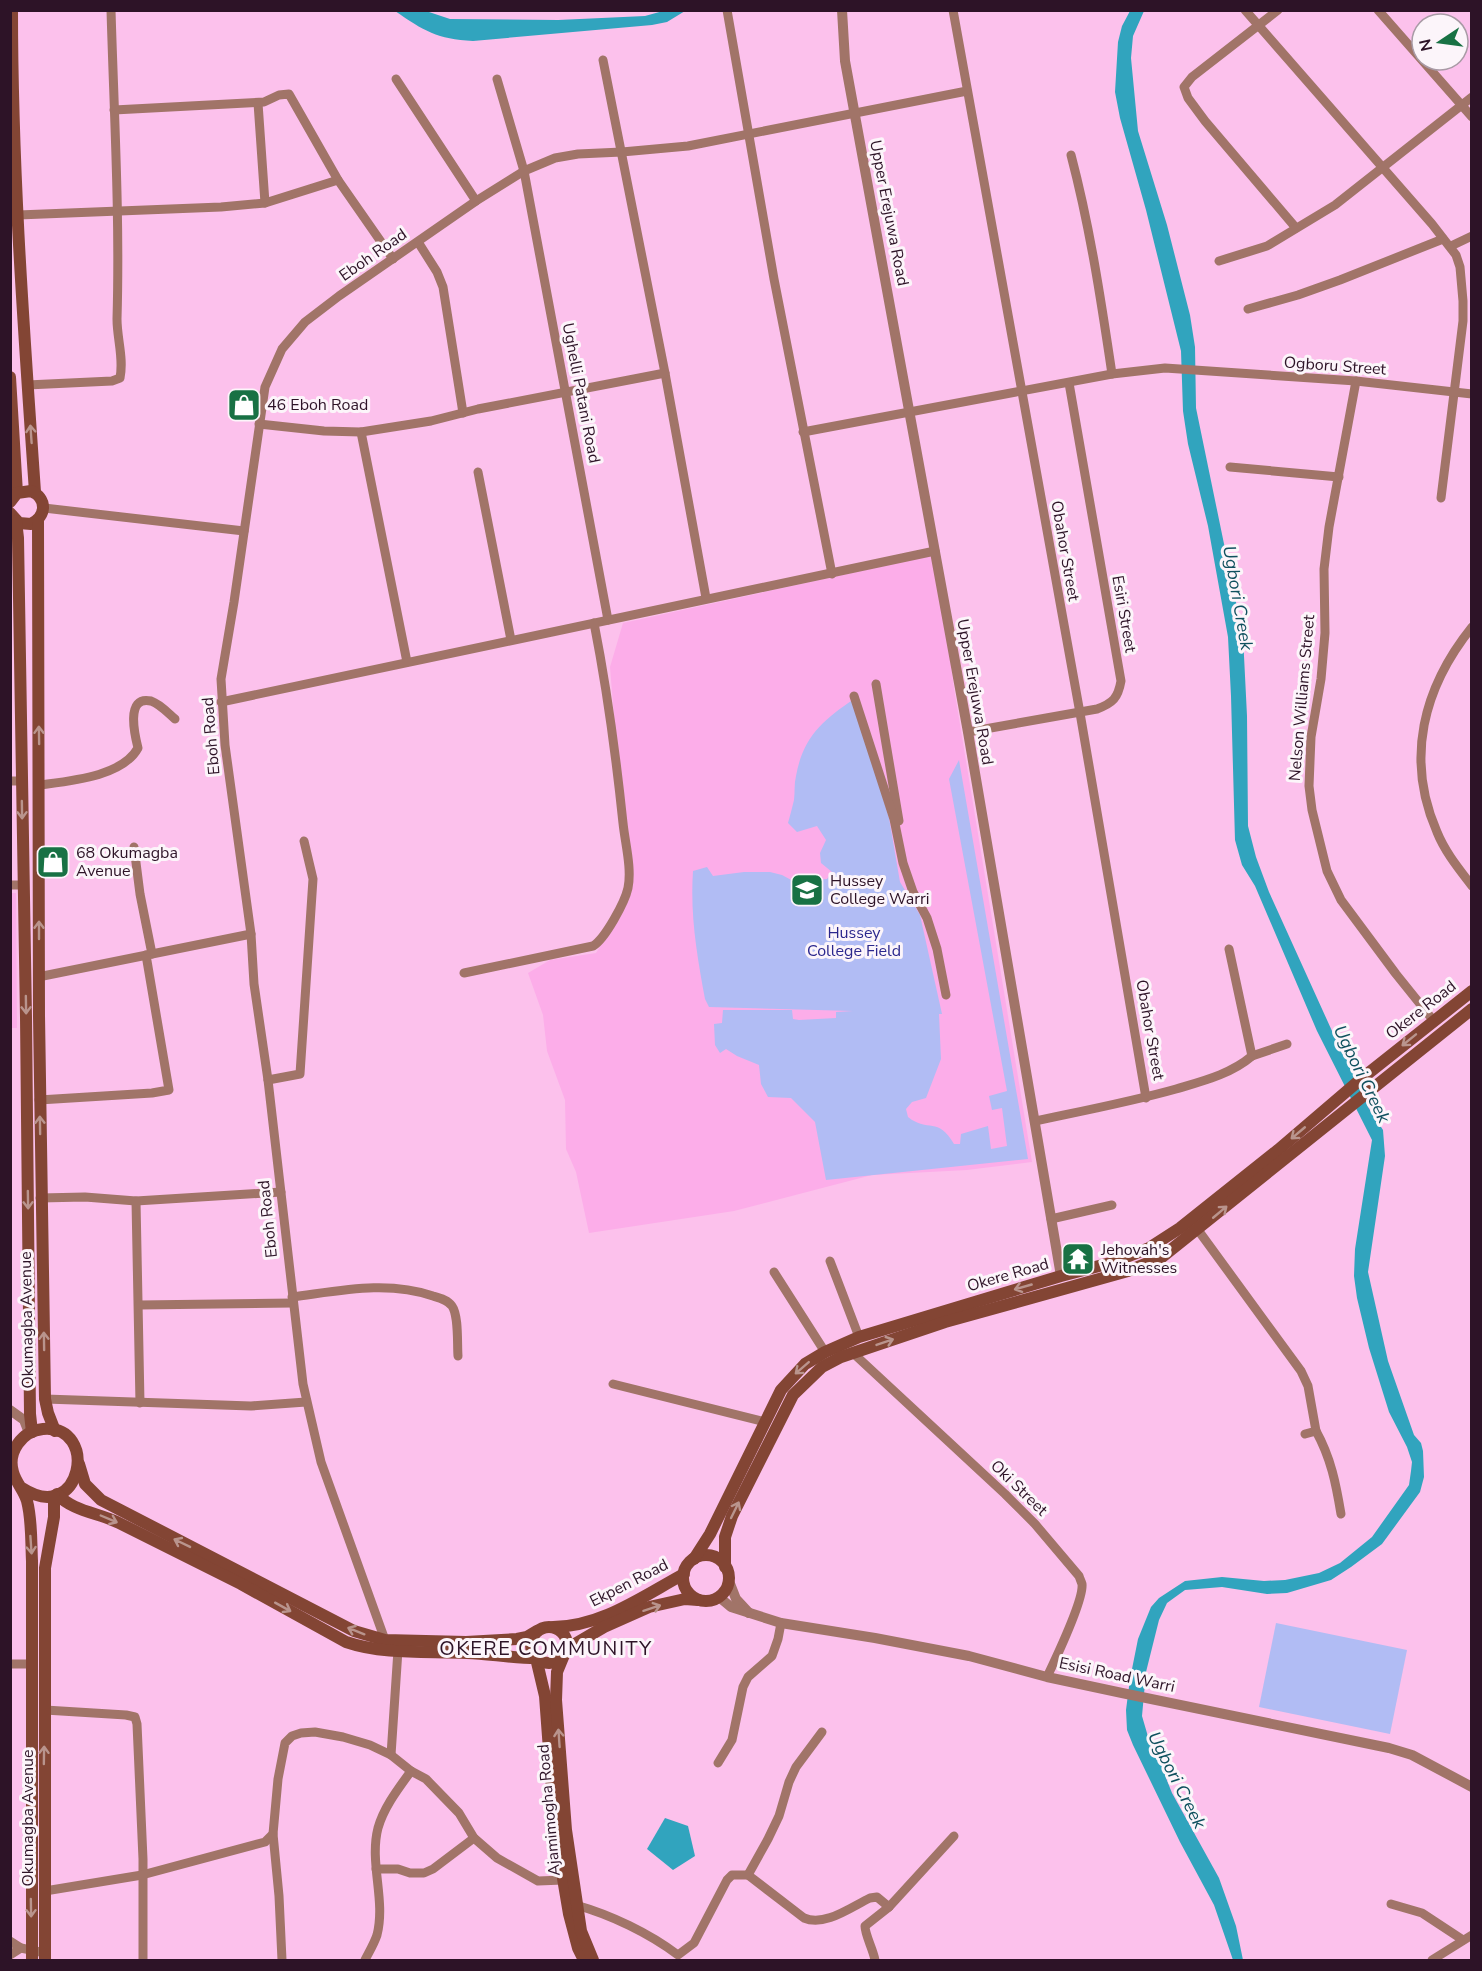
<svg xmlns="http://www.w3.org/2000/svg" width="1482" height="1971" font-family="'Nunito Sans',sans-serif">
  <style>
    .built { fill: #fcade9 }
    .green { fill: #b1bcf4 }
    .water { fill: #31a4be }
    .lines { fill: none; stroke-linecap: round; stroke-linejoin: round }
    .minor { stroke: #a17468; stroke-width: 9 }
    .tertiary { stroke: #a17468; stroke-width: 10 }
    .secondary { stroke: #834534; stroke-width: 12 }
    .oneway { stroke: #b9948d }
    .labels { text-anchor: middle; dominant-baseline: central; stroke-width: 6; stroke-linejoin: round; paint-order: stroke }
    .street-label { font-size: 16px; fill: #2d1327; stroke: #fcf5fa }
    .poi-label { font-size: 16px; fill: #2d1327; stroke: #fcf5fa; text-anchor: start }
    .park-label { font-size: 16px; fill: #2b278d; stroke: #fcf5fa }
    .water-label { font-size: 18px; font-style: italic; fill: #0f505e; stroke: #fcf5fa }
    .quarter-label { font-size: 20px; letter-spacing: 1.5px; fill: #2d1327; stroke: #fcf5fa }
  </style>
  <rect width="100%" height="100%" fill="#fcc1ec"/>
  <g class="built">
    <polygon points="934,555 951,649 951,666 954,688 1032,1162 967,1170 872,1175 734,1211 589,1233 576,1172 566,1149 565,1100 547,1051 543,1015 528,973 550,960 596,953 608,933 627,879 610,667 623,623"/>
    <polygon points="11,893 16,893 17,1028 10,1028"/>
  </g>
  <g class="green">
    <path d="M854 699 889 818 900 882 920 915 942 1014H939L941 1059 926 1098 912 1102 906 1109 908 1117C928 1133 938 1116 954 1144H960L961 1134 988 1126 991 1149 1007 1146 1002 1108 992 1110 989 1096 1007 1091 949 779 959 760 1028 1159 826 1180 815 1122 791 1098 768 1097 761 1084 759 1065 737 1056 726 1049 720 1053 715 1045 714 1024 722 1023 723 1010H792L793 1019 799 1020 836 1018V1012L853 1011 709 1007 705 999C697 955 690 916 693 871L707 867 713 876 744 872H770L782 875 795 882 827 879 832 872 821 863 820 853 826 840 817 826 797 832 788 823C790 816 792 808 794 800 795 792 794 784 796 776 803 737 823 720 854 699Z"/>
    <polygon points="1276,1623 1407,1650 1390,1734 1259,1707"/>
  </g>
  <g class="water">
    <path d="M395 11H426L450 19 558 20 645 16 663 11H685L667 22 652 25 473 41C437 39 424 31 395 11Z"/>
    <polygon points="1130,11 1144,11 1133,36 1131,58 1138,131 1167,225 1190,315 1195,347 1196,408 1243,636 1247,716 1248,826 1256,857 1269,892 1337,1042 1357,1076 1368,1107 1383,1130 1385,1156 1368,1272 1388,1361 1414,1435 1421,1443 1423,1451 1424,1477 1420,1492 1382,1544 1351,1567 1331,1580 1287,1593 1267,1594 1222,1587 1185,1590 1167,1603 1159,1620 1146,1672 1142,1716 1149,1740 1168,1759 1166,1768 1166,1778 1172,1793 1219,1878 1236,1926 1243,1960 1233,1960 1214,1905 1180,1842 1133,1745 1127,1730 1126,1710 1130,1679 1138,1639 1151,1607 1159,1598 1185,1581 1222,1577 1264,1581 1285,1580 1319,1573 1340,1563 1372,1537 1409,1485 1411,1471 1412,1462 1407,1447 1389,1412 1369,1348 1357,1298 1354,1276 1355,1249 1372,1140 1317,1031 1255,886 1242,865 1235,840 1231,696 1228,637 1208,526 1188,444 1183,411 1181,351 1146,210 1120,118 1115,92 1118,42 1122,26"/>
    <polygon points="665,1818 688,1826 695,1856 673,1870 647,1849"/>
  </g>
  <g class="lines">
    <g class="minor">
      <polyline points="727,10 774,279 832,574"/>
      <polyline points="953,10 1080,713 1146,1098"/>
      <polyline points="1245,10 1432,224 1456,255 1460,267 1463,301 1463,321 1441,498"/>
      <polyline points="1278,10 1192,77 1184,87 1188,98 1205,121 1296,228"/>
      <polyline points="1378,10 1472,117"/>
      <polyline points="603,60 665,373 706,598"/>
      <polyline points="396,79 476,201"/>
      <polyline points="497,79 524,171 608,620"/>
      <polyline points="258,103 265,203"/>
      <path d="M1071 155C1090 227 1101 300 1112 374"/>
      <polyline points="338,180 393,259"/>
      <polyline points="18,215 221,207 265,203 338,180 289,94 279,95 264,102 114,110"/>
      <polyline points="418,242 437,272 443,287 463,413"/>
      <polyline points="1451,246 1472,236"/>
      <polyline points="1219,261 1267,246 1335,205 1472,97"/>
      <polyline points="1248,309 1298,295 1340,280 1443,239"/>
      <polyline points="1356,381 1329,527 1324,569 1325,633 1321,679 1311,737 1309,786 1312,810 1327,871 1341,900 1396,974 1433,1020"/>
      <path d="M27 385 112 381 120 378C124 358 117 339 117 319 120 216 114 113 111 10"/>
      <polyline points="259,424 324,431 361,432 431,421 478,409 665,373"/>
      <polyline points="361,432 407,662"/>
      <polyline points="803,432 1112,374 1165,368 1356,381 1472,394"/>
      <polyline points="1230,467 1339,477"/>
      <polyline points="478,472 511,640"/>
      <polyline points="44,508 244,531"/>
      <path d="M1472 627C1423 688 1405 759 1437 832 1445 852 1459 869 1472 886"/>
      <polyline points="876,684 899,821"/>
      <polyline points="854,696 894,819 903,863 913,892 927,918 937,949 946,995"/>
      <polyline points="221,702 935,551"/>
      <path d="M968 732 1097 709C1113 703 1118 698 1121 681L1069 383"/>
      <polyline points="10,781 21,781"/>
      <path d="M39 785C69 781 122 777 138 748 135 736 125 695 151 701 160 704 168 713 175 719"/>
      <polyline points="134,847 140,894 152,954"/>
      <polyline points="10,885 24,885"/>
      <path d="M464 973 593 946C605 939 625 902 628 888 632 868 625 843 623 823 616 756 607 689 594 623"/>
      <polyline points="38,977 251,934"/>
      <polyline points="1252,1056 1287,1044"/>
      <polyline points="268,1080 300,1074 313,879 304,841"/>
      <polyline points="39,1100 152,1093 169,1090 146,955"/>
      <path d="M1035 1121C1082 1111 1130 1102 1176 1089 1203 1081 1231 1074 1252 1056L1229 949"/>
      <polyline points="40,1198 85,1197 136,1201 281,1192"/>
      <polyline points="136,1201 140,1403"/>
      <polyline points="1051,1219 1112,1205"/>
      <polyline points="1198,1230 1301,1371 1308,1386 1316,1431 1305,1434"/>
      <polyline points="830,1261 859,1337"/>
      <polyline points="774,1272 825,1352"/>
      <path d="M292 1297C339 1291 387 1280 433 1296 440 1298 448 1300 452 1306 459 1316 457 1344 458 1356"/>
      <polyline points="139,1305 293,1303"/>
      <path d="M853 1353 1005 1494 1035 1524 1079 1576C1080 1579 1081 1581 1082 1584 1084 1600 1055 1660 1047 1677"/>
      <polyline points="613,1384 765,1422"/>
      <polyline points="45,1399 251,1406 306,1402"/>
      <path d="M1316 1431C1331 1458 1336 1484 1341 1514"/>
      <polyline points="385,1640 321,1462 303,1384 268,1080 254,984 251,934 225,745 221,679 234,602 265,387 282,349 305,322 339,296 476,201 524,171 555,158 578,154 622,152 688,146 967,91"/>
      <polyline points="10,1664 32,1664"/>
      <polyline points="45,1710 126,1715 135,1717 137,1724 143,1859 143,1960"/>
      <polyline points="391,1755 398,1650"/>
      <polyline points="718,1763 732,1740 743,1687 748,1677 772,1656 778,1639 781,1623"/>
      <polyline points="376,1869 398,1869 410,1873 424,1873 433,1869 474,1838"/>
      <polyline points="748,1875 768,1839 779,1816 789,1782 796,1767 822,1732"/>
      <polyline points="45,1891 142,1875 265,1842 273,1834"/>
      <polyline points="1391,1904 1422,1913 1463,1940"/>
      <path d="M576 1905C611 1915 649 1933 678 1955L694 1943 727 1880 732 1875H748L804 1918C825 1927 851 1907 870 1898L877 1897 889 1907 954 1836"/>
      <polyline points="10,1941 21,1948 45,1953"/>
      <polyline points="10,1955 21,1948"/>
      <polyline points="282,1960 279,1896 273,1834 278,1779 285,1743 292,1736 301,1733 315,1732 343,1737 370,1745 391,1755 411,1771 426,1779 459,1813 474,1838 497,1858 538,1881 563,1880"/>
      <path d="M365 1960C369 1952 374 1944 377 1935 386 1900 369 1863 378 1828 384 1807 398 1789 411 1771"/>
      <path d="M875 1960C873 1949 865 1935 865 1926L889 1907"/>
      <polyline points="1432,1960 1472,1935"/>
    </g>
    <g class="tertiary">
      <polyline points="842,10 845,61 968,732 1061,1276"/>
      <polyline points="10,1410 24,1420 29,1433"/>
      <polyline points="729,1581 736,1599 749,1613"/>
      <polyline points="719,1597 731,1607 781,1623 875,1638 969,1656 1047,1677 1122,1693 1389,1748 1412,1755 1472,1787"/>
    </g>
    <g class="secondary">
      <path d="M12 10C12 171 24 332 35 492"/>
      <polyline points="10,377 17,493"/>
      <path d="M10 502 17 493 31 491C47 498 47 516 31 524L19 523 10 513"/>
      <polyline points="38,520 39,1016 45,1399 48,1413 55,1431"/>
      <polyline points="16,521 18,538 26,1017 30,1414 32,1432"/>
      <polyline points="79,1464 85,1484 101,1500 354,1631 385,1640 466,1642 517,1639 527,1637 537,1631"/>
      <path d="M22 1488C82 1527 100 1424 43 1429 22 1431 7 1452 13 1472 16 1483 24 1490 27 1501 32 1520 31 1541 32 1561V1960"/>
      <path d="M57 1494C72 1511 99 1513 119 1523L241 1584 346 1642C384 1655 427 1651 467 1653 490 1654 513 1658 536 1658L545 1696 555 1831 569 1914 578 1948 584 1960"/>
      <circle cx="706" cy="1578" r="23"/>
      <polyline points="694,1559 710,1534 781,1390 805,1364 825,1352 859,1337 1061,1276 1114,1262 1149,1248 1180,1228 1278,1150 1361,1079 1472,991"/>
      <polyline points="725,1567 725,1537 732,1516 793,1395 822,1367 841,1357 945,1322 1128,1271 1162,1257 1472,1009"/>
      <circle cx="549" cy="1645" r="18"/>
      <path d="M553 1627C601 1627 643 1596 684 1574"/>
      <polyline points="45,1960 45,1568 54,1517 54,1496"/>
      <polyline points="593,1960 581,1931 566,1830 556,1700 557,1672 564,1655 575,1644 604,1627 649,1607 685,1599 698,1600"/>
    </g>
  </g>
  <defs><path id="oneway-shaft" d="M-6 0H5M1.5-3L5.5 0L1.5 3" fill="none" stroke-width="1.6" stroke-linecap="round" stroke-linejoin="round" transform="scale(1.5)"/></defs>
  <g class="oneway">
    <use href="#oneway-shaft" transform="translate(31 434) rotate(-94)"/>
    <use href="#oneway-shaft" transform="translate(39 735) rotate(-91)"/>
    <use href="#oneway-shaft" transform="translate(22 810) rotate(89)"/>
    <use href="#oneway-shaft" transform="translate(39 930) rotate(-90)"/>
    <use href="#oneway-shaft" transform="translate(26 1005) rotate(89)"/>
    <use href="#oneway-shaft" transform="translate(1409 1040) rotate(141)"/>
    <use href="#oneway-shaft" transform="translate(40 1125) rotate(-91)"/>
    <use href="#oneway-shaft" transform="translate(1298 1133) rotate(140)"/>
    <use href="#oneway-shaft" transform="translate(28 1200) rotate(89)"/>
    <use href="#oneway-shaft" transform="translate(1220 1212) rotate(-40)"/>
    <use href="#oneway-shaft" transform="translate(1023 1287) rotate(164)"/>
    <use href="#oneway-shaft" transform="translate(44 1341) rotate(-91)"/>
    <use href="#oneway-shaft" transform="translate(885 1342) rotate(-19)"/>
    <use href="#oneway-shaft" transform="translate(802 1368) rotate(139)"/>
    <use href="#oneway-shaft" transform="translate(735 1510) rotate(-64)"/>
    <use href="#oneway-shaft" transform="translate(109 1519) rotate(23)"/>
    <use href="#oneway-shaft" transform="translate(182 1543) rotate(-154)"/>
    <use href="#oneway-shaft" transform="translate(31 1545) rotate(86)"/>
    <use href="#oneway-shaft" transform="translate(283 1607) rotate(29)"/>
    <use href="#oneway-shaft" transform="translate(652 1608) rotate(-18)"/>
    <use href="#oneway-shaft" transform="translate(356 1631) rotate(-158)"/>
    <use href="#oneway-shaft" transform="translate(559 1738) rotate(-94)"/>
    <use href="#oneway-shaft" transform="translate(44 1755) rotate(-89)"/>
    <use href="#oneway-shaft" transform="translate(31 1908) rotate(89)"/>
  </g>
  <defs>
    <g id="shop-square" transform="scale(1.725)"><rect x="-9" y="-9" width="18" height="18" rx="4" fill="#187144" stroke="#fcf5fa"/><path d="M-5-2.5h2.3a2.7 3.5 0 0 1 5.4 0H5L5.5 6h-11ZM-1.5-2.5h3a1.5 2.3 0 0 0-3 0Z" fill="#fff"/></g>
    <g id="university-square" transform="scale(1.725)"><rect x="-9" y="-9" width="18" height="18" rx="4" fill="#187144" stroke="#fcf5fa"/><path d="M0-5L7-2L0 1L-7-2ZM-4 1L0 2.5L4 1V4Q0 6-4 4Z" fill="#fff"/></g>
    <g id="temple-square" transform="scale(1.725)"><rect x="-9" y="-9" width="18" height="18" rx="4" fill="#187144" stroke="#fcf5fa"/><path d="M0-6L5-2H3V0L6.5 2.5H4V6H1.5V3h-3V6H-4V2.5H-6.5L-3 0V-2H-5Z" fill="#fff"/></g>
  </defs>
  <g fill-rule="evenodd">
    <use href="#shop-square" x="244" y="405"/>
    <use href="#shop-square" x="53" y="862"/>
    <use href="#university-square" x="807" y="890"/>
    <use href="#temple-square" x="1078" y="1259"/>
  </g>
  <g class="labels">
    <g class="street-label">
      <text transform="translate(889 213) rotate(79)">Upper Erejuwa Road</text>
      <text transform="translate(373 255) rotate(-35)">Eboh Road</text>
      <text transform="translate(1335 366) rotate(4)">Ogboru Street</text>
      <text transform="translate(581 393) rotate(79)">Ughelli Patani Road</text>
      <text transform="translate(1065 551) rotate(80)">Obahor Street</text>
      <text transform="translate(1124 614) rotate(80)">Esiri Street</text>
      <text transform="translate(975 692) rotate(80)">Upper Erejuwa Road</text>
      <text transform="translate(1302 698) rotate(-85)">Nelson Williams Street</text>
      <text transform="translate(211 736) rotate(-95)">Eboh Road</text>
      <text transform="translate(1421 1010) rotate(-38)">Okere Road</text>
      <text transform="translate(1150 1030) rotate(80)">Obahor Street</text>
      <text transform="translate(268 1219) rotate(-96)">Eboh Road</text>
      <text transform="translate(1008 1275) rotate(-16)">Okere Road</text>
      <text transform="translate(27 1320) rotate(-91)">Okumagba Avenue</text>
      <text transform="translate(1019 1488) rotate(44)">Oki Street</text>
      <text transform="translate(629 1583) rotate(-27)">Ekpen Road</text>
      <text transform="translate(1117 1675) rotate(12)">Esisi Road Warri</text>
      <text transform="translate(549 1810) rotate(-95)">Ajamimogha Road</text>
      <text transform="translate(28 1818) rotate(-90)">Okumagba Avenue</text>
    </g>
    <g class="poi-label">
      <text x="267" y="405">46 Eboh Road</text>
      <text x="76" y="853">68 Okumagba<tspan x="76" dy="18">Avenue</tspan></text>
      <text x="830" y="881">Hussey<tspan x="830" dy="18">College Warri</tspan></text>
      <text x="1101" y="1250">Jehovah's<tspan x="1101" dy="18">Witnesses</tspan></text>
    </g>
    <g class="park-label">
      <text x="854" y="933">Hussey<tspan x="854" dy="18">College Field</tspan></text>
    </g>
    <g class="water-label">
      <text transform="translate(1238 598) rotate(80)">Ugbori Creek</text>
      <text transform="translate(1362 1074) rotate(64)">Ugbori Creek</text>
      <text transform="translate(1177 1780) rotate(63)">Ugbori Creek</text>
    </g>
    <g class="quarter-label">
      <text x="546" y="1648">OKERE COMMUNITY</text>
    </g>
  </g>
  <rect width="1482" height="1971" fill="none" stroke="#2d1327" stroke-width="24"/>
  <g transform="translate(1440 42) rotate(257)"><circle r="28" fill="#fcf5fa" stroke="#a99ba6" stroke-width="1.5"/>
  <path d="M0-4.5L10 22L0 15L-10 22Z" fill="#187144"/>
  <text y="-9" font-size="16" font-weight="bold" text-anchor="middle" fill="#2d1327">N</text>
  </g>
</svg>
